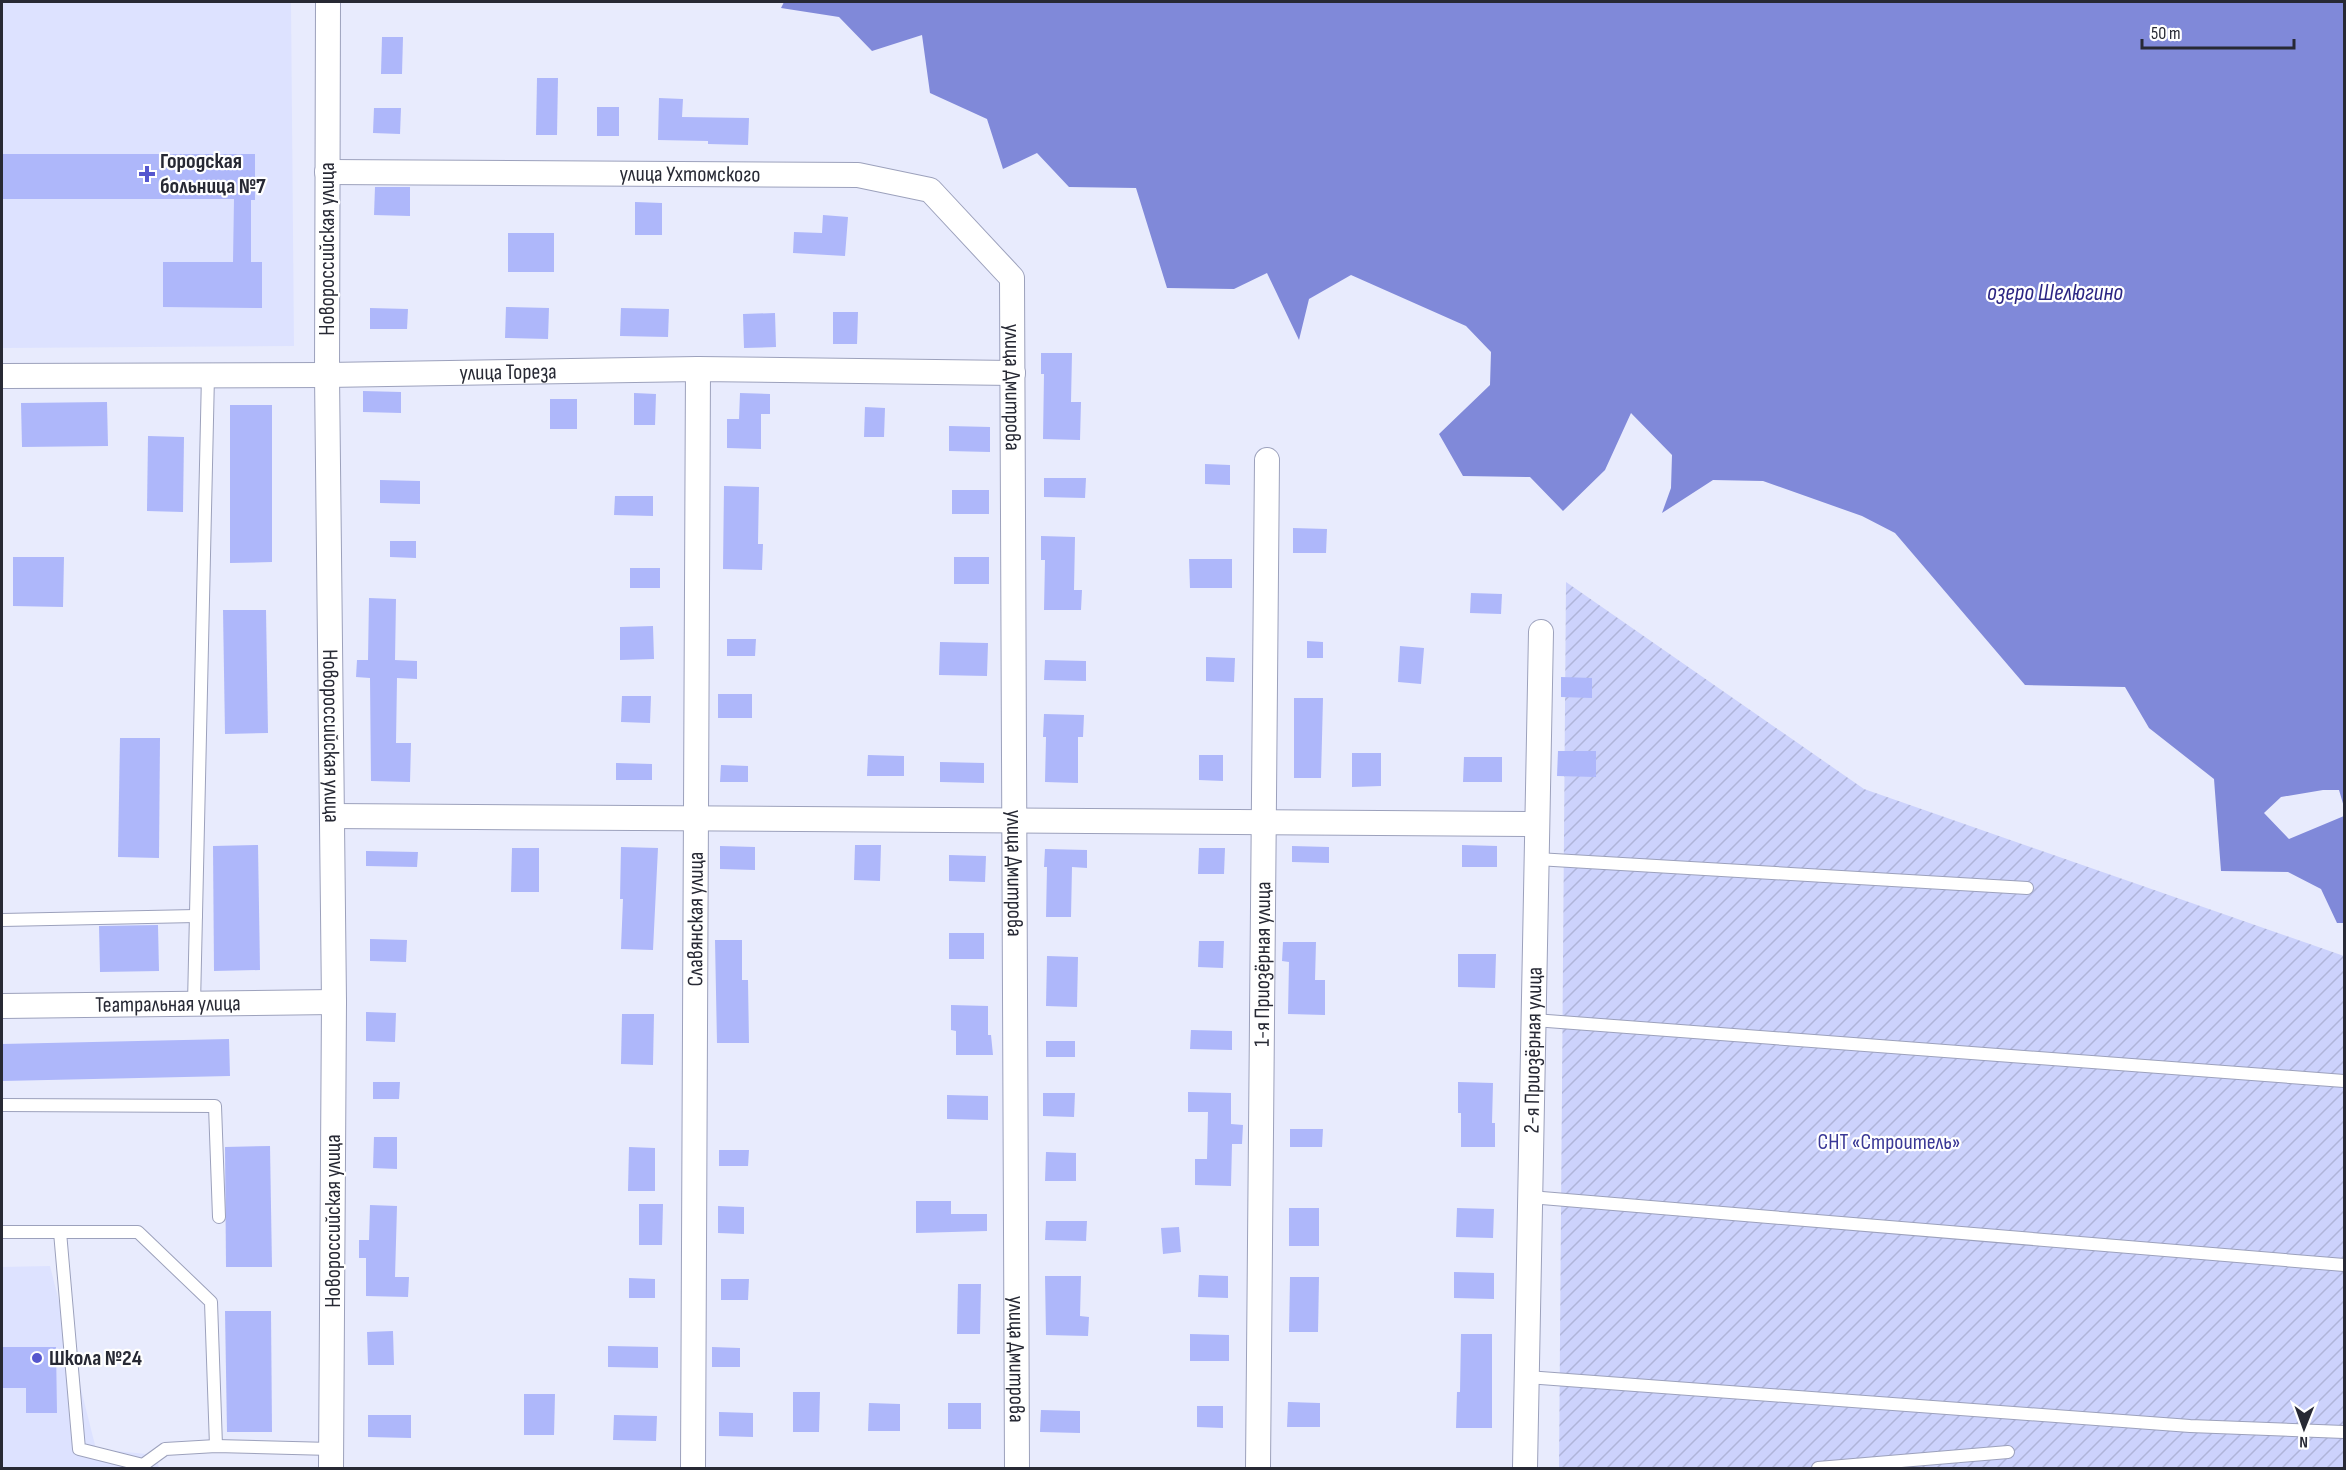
<svg xmlns="http://www.w3.org/2000/svg" width="2346" height="1470" font-family="'Sofia Sans Condensed',sans-serif">
  <style>
    .built { fill: #dde2ff }
    .garden { fill: url(#garden-furrows) }
    .water { fill: #8089d9 }
    .building { fill: #aeb7fa }
    .lines { fill: none; stroke-linecap: round; stroke-linejoin: round }
    .service-casing { stroke: #9ca1bc; stroke-width: 14 }
    .minor-casing { stroke: #9ca1bc; stroke-width: 26 }
    .service { stroke: #fff; stroke-width: 12 }
    .minor { stroke: #fff; stroke-width: 24 }
    .poi-dot { fill: #5657ce; stroke: #fff; stroke-width: 2 }
    .labels { text-anchor: middle; dominant-baseline: central; stroke-width: 4.5; stroke-linejoin: round; paint-order: stroke }
    .poi-label { font-size: 22px; font-weight: bold; fill: #272934; stroke: #fff; text-anchor: start }
    .street-label { font-size: 22px; fill: #272934; stroke: #fff }
    .park-label { font-size: 22px; fill: #3a3896; stroke: #fff }
    .water-label { font-size: 24px; font-style: italic; fill: #2c2683; stroke: #fff }
  </style>
  <defs>
    <pattern id="garden-furrows" width="10" height="10" patternUnits="userSpaceOnUse" patternTransform="scale(1.5)"><rect width="10" height="10" fill="#ccd2fc"/><path d="M-1 1l2-2M0 10L10 0M9 11l2-2" fill="none" stroke="#afb4d9"/></pattern>
  </defs>
  <rect width="100%" height="100%" fill="#e8ebfd"/>
  <g class="built">
    <polygon points="2,2 291,2 294,346 2,348"/>
    <polygon points="50,1266 96,1449 156,1455 159,1468 2,1468 2,1267"/>
  </g>
  <polygon class="garden" points="1566,582 1864,789 2344,956 2344,1468 1559,1468"/>
  <polygon class="water" points="784,2 2344,2 2344,807 2339,790 2323,790 2281,797 2264,813 2289,839 2344,816 2344,923 2337,923 2321,889 2288,872 2221,871 2214,779 2149,728 2125,687 2025,685 1895,533 1862,516 1763,481 1713,480 1662,513 1671,488 1672,455 1631,413 1605,470 1563,511 1530,477 1463,476 1439,434 1490,385 1491,352 1466,326 1351,275 1309,299 1299,340 1267,273 1234,289 1167,288 1136,188 1069,187 1037,153 1003,169 987,119 930,93 922,35 872,51 839,17 781,8"/>
  <g class="building">
    <polygon points="382,37 403,37 402,74 381,74"/>
    <polygon points="537,78 558,78 557,135 536,135"/>
    <polygon points="659,98 683,99 682,117 749,118 748,145 708,144 708,141 658,140"/>
    <rect x="597" y="107" width="22" height="29"/>
    <polygon points="374,108 401,108 400,134 373,133"/>
    <polygon points="2,154 255,154 255,200 251,200 251,262 262,262 262,308 163,307 163,262 233,262 234,199 2,199"/>
    <polygon points="375,187 410,187 410,216 374,215"/>
    <polygon points="635,202 662,203 662,235 635,235"/>
    <polygon points="823,215 848,217 845,256 793,253 794,232 822,233"/>
    <rect x="508" y="233" width="46" height="39"/>
    <polygon points="506,307 549,308 548,339 505,338"/>
    <polygon points="370,308 408,309 407,329 370,329"/>
    <polygon points="621,308 669,309 668,337 620,336"/>
    <polygon points="833,312 858,312 857,344 833,344"/>
    <polygon points="775,313 776,347 744,348 743,314"/>
    <polygon points="1041,353 1072,353 1071,402 1081,402 1080,440 1043,439 1044,374 1041,374"/>
    <polygon points="363,391 401,392 401,413 363,412"/>
    <polygon points="634,393 656,394 655,425 634,425"/>
    <polygon points="740,393 770,394 770,414 761,414 761,449 727,448 727,419 739,419"/>
    <rect x="550" y="399" width="27" height="30"/>
    <polygon points="107,402 108,446 22,447 21,403"/>
    <polygon points="230,405 272,405 272,562 230,563"/>
    <polygon points="865,407 885,408 884,437 864,437"/>
    <polygon points="949,426 990,427 990,452 949,451"/>
    <polygon points="148,436 184,437 183,512 147,511"/>
    <polygon points="1205,464 1230,465 1230,485 1205,484"/>
    <polygon points="1044,478 1086,478 1085,498 1044,497"/>
    <polygon points="380,480 420,481 420,504 380,503"/>
    <polygon points="724,486 759,487 758,544 763,544 762,570 723,569"/>
    <rect x="952" y="490" width="37" height="24"/>
    <polygon points="615,496 653,496 653,516 614,515"/>
    <polygon points="1293,528 1327,529 1326,553 1293,553"/>
    <polygon points="1041,536 1075,537 1074,590 1082,590 1081,610 1044,610 1045,560 1041,560"/>
    <polygon points="390,541 416,541 416,558 390,557"/>
    <polygon points="13,557 64,557 63,607 13,606"/>
    <rect x="954" y="557" width="35" height="27"/>
    <polygon points="1189,559 1232,559 1232,588 1190,588"/>
    <rect x="630" y="568" width="30" height="20"/>
    <polygon points="1471,593 1502,594 1501,614 1470,613"/>
    <polygon points="369,598 396,599 395,660 417,661 417,679 397,678 396,743 411,743 410,782 371,781 370,678 356,677 357,660 368,660"/>
    <polygon points="223,610 266,610 268,733 225,734"/>
    <polygon points="653,626 654,659 620,660 620,627"/>
    <polygon points="727,639 756,639 755,656 727,656"/>
    <polygon points="1307,641 1323,642 1323,658 1307,658"/>
    <polygon points="940,642 988,643 987,676 939,675"/>
    <polygon points="1400,646 1424,648 1421,684 1398,682"/>
    <polygon points="1206,657 1235,658 1234,682 1206,681"/>
    <polygon points="1045,660 1086,661 1086,681 1044,680"/>
    <polygon points="1561,677 1592,678 1592,698 1561,697"/>
    <rect x="718" y="694" width="34" height="24"/>
    <polygon points="622,696 651,696 650,723 621,722"/>
    <polygon points="1294,698 1323,698 1321,778 1294,778"/>
    <polygon points="1044,714 1084,715 1083,737 1078,737 1078,783 1045,782 1046,737 1043,737"/>
    <polygon points="120,738 160,738 159,858 118,857"/>
    <polygon points="1558,751 1596,751 1596,777 1557,776"/>
    <polygon points="1352,753 1381,753 1381,786 1352,787"/>
    <polygon points="868,755 904,756 904,776 867,776"/>
    <polygon points="1199,755 1223,755 1223,781 1199,780"/>
    <polygon points="1464,757 1502,757 1502,782 1463,782"/>
    <polygon points="940,762 984,763 984,783 940,782"/>
    <polygon points="616,763 652,764 652,780 616,780"/>
    <polygon points="721,765 748,766 748,782 720,782"/>
    <polygon points="258,845 260,970 214,971 213,846"/>
    <polygon points="855,845 881,845 880,881 854,880"/>
    <polygon points="1462,845 1497,846 1497,867 1462,867"/>
    <polygon points="720,846 755,847 755,870 720,869"/>
    <polygon points="1292,846 1329,847 1329,863 1292,862"/>
    <polygon points="621,847 658,848 653,950 621,949 623,899 620,899"/>
    <polygon points="512,848 539,848 539,892 511,892"/>
    <polygon points="1199,848 1225,848 1224,874 1198,874"/>
    <polygon points="1045,849 1087,850 1087,868 1072,867 1071,917 1046,917 1047,867 1044,867"/>
    <polygon points="366,851 418,852 417,867 366,866"/>
    <polygon points="949,855 986,856 985,882 949,881"/>
    <polygon points="158,925 159,971 100,972 99,926"/>
    <rect x="949" y="933" width="35" height="26"/>
    <polygon points="370,939 407,940 406,962 370,961"/>
    <polygon points="715,940 742,940 742,980 748,980 749,1043 717,1043"/>
    <polygon points="1199,941 1224,941 1223,968 1198,967"/>
    <polygon points="1283,942 1316,942 1315,980 1325,980 1325,1015 1288,1014 1289,962 1282,961"/>
    <polygon points="1458,954 1496,954 1495,988 1458,987"/>
    <polygon points="1047,956 1078,957 1077,1007 1046,1006"/>
    <polygon points="951,1005 988,1006 988,1035 991,1035 993,1055 956,1055 956,1031 951,1030"/>
    <polygon points="366,1012 396,1013 395,1042 366,1041"/>
    <polygon points="622,1014 654,1014 653,1065 621,1064"/>
    <polygon points="1191,1030 1232,1031 1232,1050 1190,1049"/>
    <polygon points="229,1039 230,1076 2,1081 2,1044"/>
    <rect x="1046" y="1041" width="29" height="16"/>
    <polygon points="373,1082 400,1082 399,1099 373,1099"/>
    <polygon points="1458,1082 1493,1083 1492,1123 1495,1123 1495,1147 1461,1147 1461,1113 1458,1113"/>
    <polygon points="1188,1092 1231,1093 1231,1124 1243,1125 1242,1144 1232,1144 1231,1186 1195,1185 1195,1159 1207,1159 1208,1112 1188,1112"/>
    <polygon points="1043,1093 1075,1093 1074,1117 1043,1116"/>
    <polygon points="947,1095 988,1096 988,1120 947,1119"/>
    <polygon points="1290,1129 1323,1129 1322,1147 1290,1147"/>
    <polygon points="374,1137 397,1137 397,1169 373,1168"/>
    <polygon points="270,1146 272,1267 226,1267 225,1147"/>
    <polygon points="629,1147 655,1148 655,1191 628,1191"/>
    <polygon points="719,1150 749,1150 748,1166 719,1166"/>
    <polygon points="1046,1152 1076,1153 1076,1181 1045,1181"/>
    <polygon points="916,1201 951,1201 951,1214 987,1214 987,1231 916,1233"/>
    <polygon points="639,1204 663,1204 662,1245 639,1245"/>
    <polygon points="370,1205 397,1206 395,1277 409,1277 408,1297 366,1296 366,1258 359,1258 359,1240 369,1240"/>
    <polygon points="718,1206 744,1207 744,1234 718,1233"/>
    <rect x="1289" y="1208" width="30" height="38"/>
    <polygon points="1457,1208 1494,1209 1493,1238 1456,1237"/>
    <polygon points="1046,1221 1087,1221 1086,1241 1045,1240"/>
    <polygon points="1179,1227 1181,1252 1163,1254 1161,1228"/>
    <polygon points="1454,1272 1494,1273 1494,1299 1454,1298"/>
    <polygon points="1199,1275 1228,1276 1228,1298 1198,1297"/>
    <polygon points="1045,1276 1081,1276 1080,1316 1089,1317 1088,1336 1046,1335"/>
    <polygon points="1290,1277 1319,1277 1318,1332 1289,1332"/>
    <polygon points="629,1278 655,1279 655,1298 629,1298"/>
    <polygon points="721,1279 749,1279 748,1300 721,1300"/>
    <polygon points="958,1284 981,1284 980,1334 957,1334"/>
    <polygon points="225,1311 271,1311 272,1432 227,1432"/>
    <polygon points="393,1331 394,1365 368,1365 367,1332"/>
    <polygon points="1190,1334 1229,1335 1229,1361 1190,1361"/>
    <polygon points="1461,1334 1492,1334 1492,1428 1456,1428 1457,1392 1460,1392"/>
    <polygon points="608,1346 658,1347 658,1368 608,1367"/>
    <polygon points="2,1347 56,1347 57,1413 26,1413 26,1388 2,1388"/>
    <polygon points="712,1347 740,1348 740,1367 712,1367"/>
    <polygon points="793,1392 820,1392 819,1432 793,1432"/>
    <polygon points="524,1394 555,1394 554,1435 524,1435"/>
    <polygon points="1288,1402 1320,1403 1320,1427 1287,1427"/>
    <polygon points="869,1403 900,1404 900,1431 868,1431"/>
    <rect x="948" y="1403" width="33" height="26"/>
    <polygon points="1197,1406 1223,1406 1223,1428 1197,1427"/>
    <polygon points="1041,1410 1080,1411 1080,1433 1040,1432"/>
    <polygon points="719,1412 753,1413 753,1437 719,1436"/>
    <polygon points="368,1415 411,1415 411,1438 368,1437"/>
    <polygon points="614,1415 657,1416 656,1441 613,1440"/>
  </g>
  <g class="lines">
    <g class="service-casing">
      <g id="service">
        <polyline points="1537,859 2027,888"/>
        <polyline points="2,920 196,916"/>
        <polyline points="194,1004 208,375"/>
        <polyline points="1534,1020 2344,1081"/>
        <polyline points="2,1105 215,1106 219,1217"/>
        <polyline points="1530,1197 2344,1265"/>
        <polyline points="2,1232 138,1232 211,1302 216,1446"/>
        <polyline points="60,1232 79,1449 143,1465 165,1449 216,1446 331,1449"/>
        <polyline points="1527,1377 2190,1426 2344,1432"/>
        <polyline points="1818,1468 2008,1452"/>
      </g>
    </g>
    <g class="minor-casing">
      <g id="minor">
        <path id="s1" d="M328 2 327 375 334 1002 331 1468"/>
        <path id="s2" d="M327 172 858 175 930 190 1012 278 1017 1468"/>
        <path id="s3" d="M2 376 327 375 698 369 1013 373"/>
        <polyline points="332,816 1537,824"/>
        <path id="s4" d="M2 1006 334 1002"/>
        <path id="s5" d="M693 1468 698 369"/>
        <path id="s6" d="M1258 1468 1267 460"/>
        <path id="s7" d="M1525 1468 1541 632"/>
      </g>
    </g>
    <use href="#service" class="service"/>
    <use href="#minor" class="minor"/>
  </g>
  <g class="poi-dot">
    <path d="M144 165h6v6h6v6h-6v6h-6v-6h-6v-6h6z"/>
    <circle cx="37" cy="1358" r="6"/>
  </g>
  <g class="labels">
    <g class="poi-label">
      <text x="160" y="161">Городская<tspan x="160" dy="25">больница №7</tspan></text>
      <text x="49" y="1358">Школа №24</text>
    </g>
    <g class="street-label">
      <text stroke="none"><textPath href="#s2" startOffset="363">улица Ухтомского</textPath></text>
      <text transform="translate(327 249) rotate(-90)">Новороссийская улица</text>
      <text stroke="none"><textPath href="#s3" startOffset="506">улица Тореза</textPath></text>
      <text stroke="none"><textPath href="#s2" startOffset="834">улица Дмитрова</textPath></text>
      <text stroke="none"><textPath href="#s1" startOffset="734">Новороссийская улица</textPath></text>
      <text stroke="none"><textPath href="#s2" startOffset="1320">улица Дмитрова</textPath></text>
      <text stroke="none"><textPath href="#s5" startOffset="549">Славянская улица</textPath></text>
      <text stroke="none"><textPath href="#s6" startOffset="504">1-я Приозёрная улица</textPath></text>
      <text stroke="none"><textPath href="#s4" startOffset="166">Театральная улица</textPath></text>
      <text stroke="none"><textPath href="#s7" startOffset="418">2-я Приозёрная улица</textPath></text>
      <text transform="translate(333 1221) rotate(-90)">Новороссийская улица</text>
      <text stroke="none"><textPath href="#s2" startOffset="1806">улица Дмитрова</textPath></text>
    </g>
    <g class="park-label">
      <text x="1889" y="1142">СНТ «Строитель»</text>
    </g>
    <g class="water-label">
      <text x="2055" y="292">озеро Шелюгино</text>
    </g>
  </g>
  <rect width="2346" height="1470" fill="none" stroke="#272934" stroke-width="6"/>
  <g transform="translate(2304 1428) rotate(181)" stroke="#ffffff" stroke-width="4.5" paint-order="stroke">
  <path d="M0-4.5L10 22L0 15L-10 22Z" fill="#272934"/>
  <text y="-9" font-size="16" font-weight="bold" text-anchor="middle" fill="#272934">N</text>
  </g>
  <path d="M2142 39v9h152v-9" fill="none" stroke="#272934" stroke-width="3"/>
  <text x="2151" y="39" font-size="18" fill="#272934" stroke="#ffffff" stroke-width="4.5" paint-order="stroke">50 m</text>
</svg>
